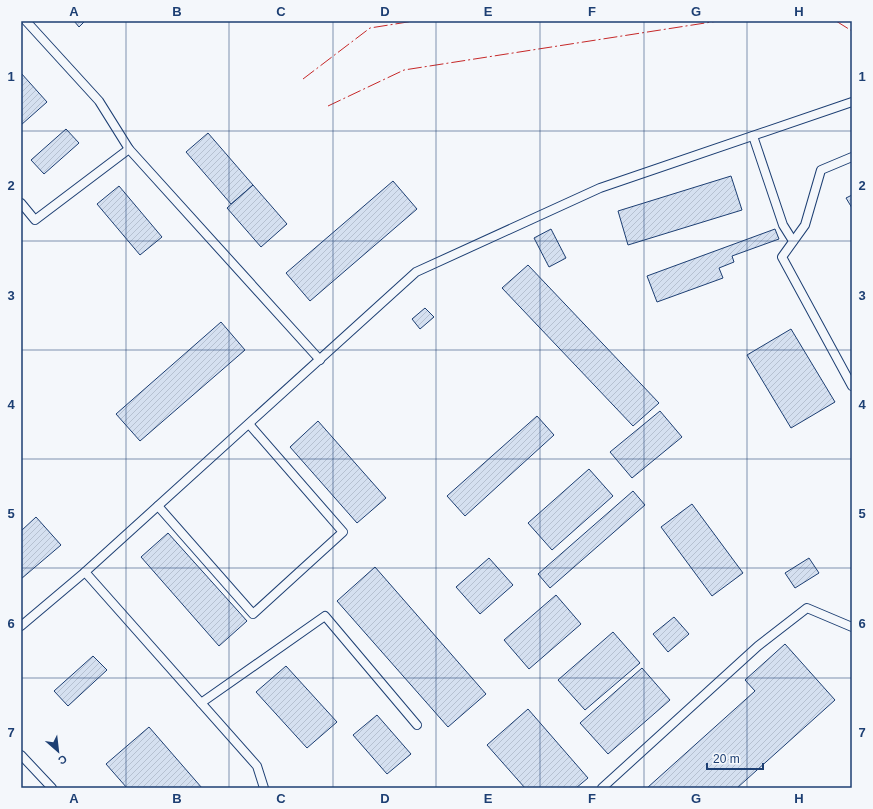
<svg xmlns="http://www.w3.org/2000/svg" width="873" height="809" font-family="Helvetica,sans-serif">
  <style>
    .building { fill: url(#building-hatch); stroke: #1d3f73 }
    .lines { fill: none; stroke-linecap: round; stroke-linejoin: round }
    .service-casing { stroke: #1d3f73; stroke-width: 10 }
    .service { stroke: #f4f7fb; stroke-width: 8 }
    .power { stroke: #c62828; stroke-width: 1; stroke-dasharray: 14 3 2 3; stroke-linecap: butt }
    .grid { fill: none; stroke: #1d3f73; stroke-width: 1; stroke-opacity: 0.55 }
    .neatline { fill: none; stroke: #1d3f73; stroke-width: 1.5 }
    .grid-label { font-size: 13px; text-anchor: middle; font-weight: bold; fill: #1d3f73 }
  </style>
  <defs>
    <pattern id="building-hatch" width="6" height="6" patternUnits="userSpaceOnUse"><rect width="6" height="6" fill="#d5e0f0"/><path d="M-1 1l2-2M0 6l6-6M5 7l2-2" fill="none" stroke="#b6c1d1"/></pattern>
  </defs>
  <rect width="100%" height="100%" fill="#f4f7fb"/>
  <g class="building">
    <polygon points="74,21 85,21 79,27"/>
    <polygon points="21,73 47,102 21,125"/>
    <polygon points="66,129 79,143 44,174 31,160"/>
    <polygon points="208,133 253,185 231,204 186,152"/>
    <polygon points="731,176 742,210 628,245 618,211"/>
    <polygon points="393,181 417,209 310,301 286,273"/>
    <polygon points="253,185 287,224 261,247 227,208"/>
    <polygon points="119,186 162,237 140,255 97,204"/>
    <polygon points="852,195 852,208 846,198"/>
    <polygon points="551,229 566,258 549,267 534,238"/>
    <polygon points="775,229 779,239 732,256 734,262 719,268 723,278 657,302 647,276"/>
    <polygon points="528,265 659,403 633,426 502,288"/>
    <polygon points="425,308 434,317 420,329 412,319"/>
    <polygon points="221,322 245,350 140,441 116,414"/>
    <polygon points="791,329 835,402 791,428 747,355"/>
    <polygon points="660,411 682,437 632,478 610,452"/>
    <polygon points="537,416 554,435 465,516 447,496"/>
    <polygon points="318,421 386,498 357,523 290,447"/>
    <polygon points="589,469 613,496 552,550 528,523"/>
    <polygon points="633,491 645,505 550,588 538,574"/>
    <polygon points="692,504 743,573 712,596 661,527"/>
    <polygon points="36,517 61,545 21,579 21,531"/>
    <polygon points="168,533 247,621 219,646 141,557"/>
    <polygon points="489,558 513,585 480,614 456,587"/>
    <polygon points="809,558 819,573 795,588 785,573"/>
    <polygon points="375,567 486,694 448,727 337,601"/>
    <polygon points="556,595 581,624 529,669 504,640"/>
    <polygon points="674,617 689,634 668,652 653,634"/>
    <polygon points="613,632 640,663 585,710 558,680"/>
    <polygon points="785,644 835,700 737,788 647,788 755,691 745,680"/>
    <polygon points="93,656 107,670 68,706 54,691"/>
    <polygon points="286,666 337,722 307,748 256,692"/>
    <polygon points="642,668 670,700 608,754 580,723"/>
    <polygon points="528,709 588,778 576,788 525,788 487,745"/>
    <polygon points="377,715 411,754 387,774 353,735"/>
    <polygon points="149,727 202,788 127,788 106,764"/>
  </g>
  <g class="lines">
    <g class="service-casing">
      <g id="service">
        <polyline points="26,21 99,101 129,149"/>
        <polyline points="753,136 783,225 793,241"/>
        <polyline points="852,157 821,170 805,225 782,257 852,386"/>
        <polyline points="21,203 35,220 129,149 320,360"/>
        <polyline points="158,506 253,614 343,532 249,424"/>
        <polyline points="85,572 257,766 264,788"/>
        <polyline points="21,626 85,572 416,272 600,188 852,102"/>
        <polyline points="201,703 325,616 417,725"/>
        <polyline points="21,755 52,788"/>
        <polyline points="602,788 758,646 807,608 852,627"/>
      </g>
    </g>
    <use href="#service" class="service"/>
    <g class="power">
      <polyline points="836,21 852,31"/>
      <polyline points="303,79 370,28 414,21"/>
      <polyline points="328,106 404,70 718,21"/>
    </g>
  </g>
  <path class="grid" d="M126 21V788M229 21V788M333 21V788M436 21V788M540 21V788M644 21V788M747 21V788M21 131H852M21 241H852M21 350H852M21 459H852M21 568H852M21 678H852"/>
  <rect width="873" height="809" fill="none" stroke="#f4f7fb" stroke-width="44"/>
  <g transform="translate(58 751) rotate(152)" stroke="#f4f7fb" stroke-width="3" paint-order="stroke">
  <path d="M0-3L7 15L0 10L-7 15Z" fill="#1d3f73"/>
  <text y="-6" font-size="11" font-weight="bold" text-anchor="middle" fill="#1d3f73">С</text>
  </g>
  <path d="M707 763v6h56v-6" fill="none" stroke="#1d3f73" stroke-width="2"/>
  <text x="713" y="763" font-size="12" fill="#1d3f73" stroke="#f4f7fb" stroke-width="3" paint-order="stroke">20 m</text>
  <rect x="22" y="22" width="829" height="765" class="neatline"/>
  <g class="grid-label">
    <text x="74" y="16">A</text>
    <text x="177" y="16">B</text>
    <text x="281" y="16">C</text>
    <text x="385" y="16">D</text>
    <text x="488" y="16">E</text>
    <text x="592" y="16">F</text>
    <text x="696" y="16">G</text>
    <text x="799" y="16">H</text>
    <text x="11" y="81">1</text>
    <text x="862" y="81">1</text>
    <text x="11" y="190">2</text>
    <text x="862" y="190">2</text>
    <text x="11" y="300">3</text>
    <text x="862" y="300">3</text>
    <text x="11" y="409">4</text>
    <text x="862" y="409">4</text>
    <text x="11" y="518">5</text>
    <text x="862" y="518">5</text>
    <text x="11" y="628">6</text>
    <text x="862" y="628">6</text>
    <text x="11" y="737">7</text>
    <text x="862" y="737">7</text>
    <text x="74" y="803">A</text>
    <text x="177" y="803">B</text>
    <text x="281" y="803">C</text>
    <text x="385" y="803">D</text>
    <text x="488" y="803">E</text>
    <text x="592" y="803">F</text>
    <text x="696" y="803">G</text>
    <text x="799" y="803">H</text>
  </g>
</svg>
